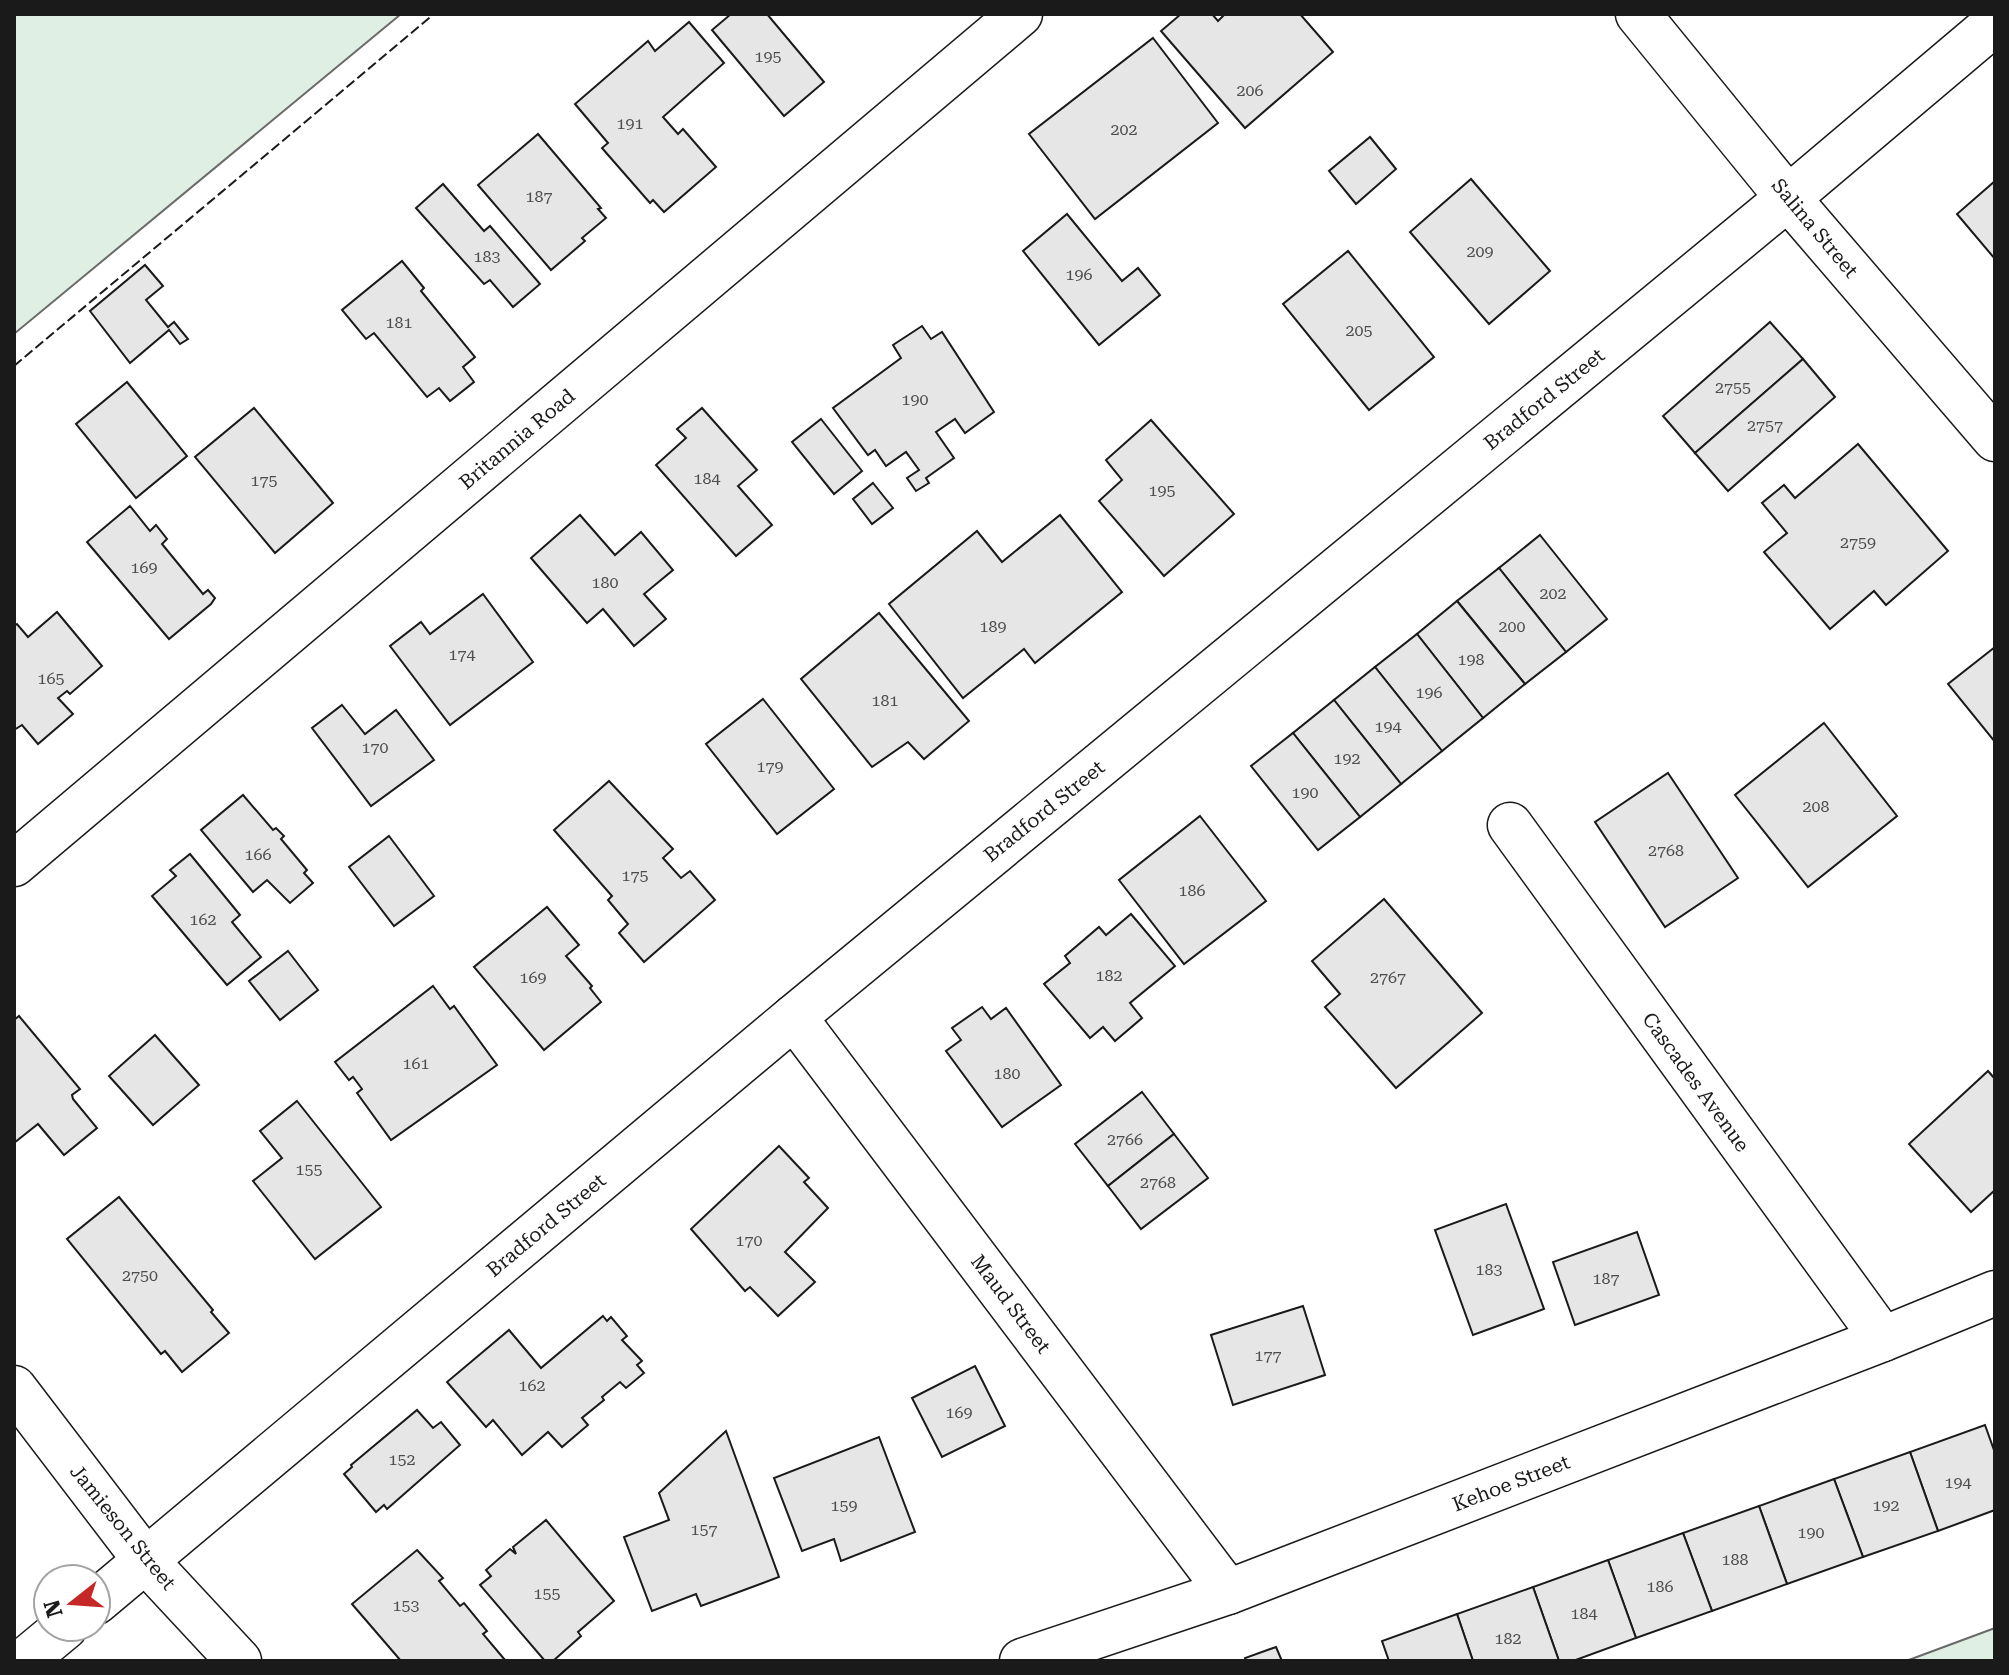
<svg xmlns="http://www.w3.org/2000/svg" width="2009" height="1675" font-family="'Roboto Serif',serif">
  <style>
    .green { fill: #e0efe3; stroke: #6a6a6a; stroke-width: 2 }
    .building { fill: #e6e6e6; stroke: #1a1a1a; stroke-width: 2 }
    .lines { fill: none; stroke-linecap: round; stroke-linejoin: round }
    .street-casing { stroke: #1a1a1a; stroke-width: 47 }
    .secondary-casing { stroke: #1a1a1a; stroke-width: 47 }
    .street { stroke: #fff; stroke-width: 44 }
    .secondary { stroke: #fff; stroke-width: 44 }
    .fence { stroke: #1a1a1a; stroke-width: 2; stroke-dasharray: 10 4; stroke-linecap: butt }
    .labels { text-anchor: middle; dominant-baseline: central; stroke-width: 6; stroke-linejoin: round; paint-order: stroke }
    .number-label { font-size: 16px; fill: #4d4d4d }
    .street-label { font-size: 20px; fill: #1a1a1a; stroke: #fff }
  </style>
  <rect width="100%" height="100%" fill="#fff"/>
  <g class="green">
    <polygon points="14,14 401,14 14,334"/>
    <polygon points="1995,1628 1995,1661 1906,1661"/>
  </g>
  <g class="building">
    <polygon points="731,14 767,14 824,82 784,116 712,30"/>
    <polygon points="1181,14 1212,14 1218,21 1225,14 1300,14 1333,52 1245,128 1161,31"/>
    <polygon points="689,22 724,63 663,117 678,134 683,129 716,167 664,212 653,200 650,203 602,148 608,143 575,104 648,41 655,51"/>
    <polygon points="1153,38 1218,123 1095,219 1029,134"/>
    <polygon points="538,134 601,208 598,209 606,218 582,238 585,241 551,270 478,185"/>
    <polygon points="1370,137 1396,169 1356,204 1329,171"/>
    <polygon points="1471,179 1550,271 1489,324 1410,232"/>
    <polygon points="1995,181 1995,259 1957,214"/>
    <polygon points="443,184 484,231 490,226 540,284 513,307 490,280 484,284 416,208"/>
    <polygon points="1067,214 1122,281 1138,268 1160,295 1099,345 1023,251"/>
    <polygon points="1348,251 1434,357 1369,410 1283,304"/>
    <polygon points="402,261 424,288 421,291 475,357 463,367 474,382 450,401 439,388 427,397 374,333 366,339 342,310"/>
    <polygon points="145,265 163,286 146,300 168,327 174,322 188,339 180,344 169,330 130,363 90,311"/>
    <polygon points="1770,322 1803,359 1695,453 1663,416"/>
    <polygon points="922,326 931,339 942,332 994,412 965,433 955,419 936,432 954,458 926,478 929,483 916,491 907,478 919,470 906,452 886,466 875,450 868,455 833,408 901,358 893,345"/>
    <polygon points="1803,359 1835,397 1728,491 1695,453"/>
    <polygon points="127,382 187,456 136,498 76,424"/>
    <polygon points="254,408 333,503 275,553 195,457"/>
    <polygon points="702,408 757,470 738,486 772,525 736,556 656,465 686,438 677,429"/>
    <polygon points="821,419 862,471 834,494 792,442"/>
    <polygon points="1151,420 1234,514 1164,576 1099,501 1122,480 1106,460"/>
    <polygon points="1858,444 1948,551 1886,605 1874,591 1830,629 1764,552 1787,533 1762,503 1784,485 1795,498"/>
    <polygon points="873,483 893,508 872,524 853,499"/>
    <polygon points="130,506 150,531 156,525 167,539 162,544 203,594 208,590 215,598 211,604 169,639 87,542"/>
    <polygon points="580,515 615,555 641,532 673,570 644,594 666,619 634,646 603,609 587,623 531,558"/>
    <polygon points="1060,515 1122,592 1035,663 1024,649 963,698 889,604 977,531 1002,562"/>
    <polygon points="1540,535 1607,619 1566,652 1499,568"/>
    <polygon points="1499,568 1566,652 1525,684 1457,601"/>
    <polygon points="483,594 533,662 450,725 390,646 421,622 430,634"/>
    <polygon points="1457,601 1525,684 1483,718 1417,634"/>
    <polygon points="57,612 102,666 70,694 67,691 58,698 73,714 38,744 22,725 14,730 14,626 17,624 28,637"/>
    <polygon points="879,613 969,721 924,759 908,742 872,767 801,679"/>
    <polygon points="1417,634 1483,718 1442,751 1375,667"/>
    <polygon points="1995,647 1995,742 1948,684"/>
    <polygon points="1375,667 1442,751 1401,784 1334,700"/>
    <polygon points="763,699 834,789 777,834 706,744"/>
    <polygon points="1334,700 1401,784 1360,817 1293,733"/>
    <polygon points="342,705 365,734 396,710 434,760 371,806 312,728"/>
    <polygon points="1824,723 1897,816 1808,887 1735,795"/>
    <polygon points="1293,733 1360,817 1318,850 1251,766"/>
    <polygon points="1668,773 1738,878 1665,927 1595,822"/>
    <polygon points="609,781 673,849 663,858 681,878 690,871 715,900 644,962 619,933 628,924 608,900 612,896 554,830"/>
    <polygon points="243,795 273,830 276,828 284,836 281,839 307,870 304,873 313,883 290,903 267,880 253,892 201,830"/>
    <polygon points="1200,816 1266,901 1184,964 1119,880"/>
    <polygon points="389,836 434,896 394,926 349,867"/>
    <polygon points="190,854 240,915 232,922 261,957 227,985 152,896 176,876 170,870"/>
    <polygon points="1384,899 1482,1013 1396,1088 1325,1007 1340,994 1312,961"/>
    <polygon points="547,907 579,945 566,956 592,986 590,988 601,1002 544,1050 474,967"/>
    <polygon points="1131,914 1175,966 1130,1003 1142,1018 1115,1041 1103,1027 1090,1038 1044,984 1070,963 1065,956 1099,927 1106,935"/>
    <polygon points="288,951 318,990 280,1020 249,981"/>
    <polygon points="433,986 450,1009 454,1006 497,1065 391,1140 357,1093 362,1089 353,1077 349,1080 335,1062"/>
    <polygon points="982,1007 991,1019 1006,1008 1061,1085 1002,1127 946,1051 961,1040 952,1028"/>
    <polygon points="19,1016 80,1089 72,1095 73,1099 97,1128 64,1155 38,1124 14,1143 14,1020"/>
    <polygon points="155,1035 199,1085 153,1125 109,1076"/>
    <polygon points="1988,1071 1995,1079 1995,1190 1971,1212 1909,1144"/>
    <polygon points="1142,1092 1174,1134 1108,1186 1075,1144"/>
    <polygon points="297,1101 381,1207 315,1259 253,1181 282,1158 260,1131"/>
    <polygon points="1174,1134 1208,1178 1141,1229 1108,1186"/>
    <polygon points="779,1146 809,1178 804,1182 828,1208 785,1252 815,1282 778,1316 750,1287 745,1291 691,1229"/>
    <polygon points="119,1197 213,1310 211,1312 229,1333 182,1372 165,1351 161,1354 67,1239"/>
    <polygon points="1506,1204 1544,1309 1473,1335 1435,1230"/>
    <polygon points="1637,1232 1659,1295 1575,1325 1553,1262"/>
    <polygon points="1303,1306 1325,1375 1233,1405 1211,1335"/>
    <polygon points="603,1316 607,1321 611,1317 627,1336 622,1340 642,1361 637,1365 644,1373 626,1388 620,1382 602,1397 604,1400 582,1418 588,1425 562,1447 548,1432 522,1455 493,1420 486,1427 447,1382 509,1330 541,1368"/>
    <polygon points="975,1366 1005,1426 942,1457 912,1398"/>
    <polygon points="417,1410 433,1428 441,1422 460,1445 387,1509 384,1505 376,1512 344,1474 352,1467 351,1465"/>
    <polygon points="1985,1425 1995,1453 1995,1510 1938,1531 1910,1452"/>
    <polygon points="726,1431 779,1577 701,1606 696,1594 652,1611 624,1537 669,1520 659,1493"/>
    <polygon points="879,1437 915,1532 841,1561 834,1539 802,1551 774,1478"/>
    <polygon points="1910,1452 1938,1531 1863,1557 1834,1479"/>
    <polygon points="1834,1479 1863,1557 1787,1584 1759,1506"/>
    <polygon points="1759,1506 1787,1584 1712,1611 1683,1533"/>
    <polygon points="546,1520 614,1601 578,1632 581,1636 553,1661 545,1661 480,1585 491,1576 486,1570 510,1549 516,1554 513,1547"/>
    <polygon points="1683,1533 1712,1611 1636,1638 1608,1560"/>
    <polygon points="417,1550 443,1578 439,1581 460,1606 464,1603 487,1631 483,1634 505,1660 503,1661 401,1661 352,1604"/>
    <polygon points="1608,1560 1636,1638 1573,1661 1559,1661 1533,1587"/>
    <polygon points="1533,1587 1559,1661 1473,1661 1457,1614"/>
    <polygon points="1457,1614 1473,1661 1389,1661 1382,1641"/>
    <polygon points="1276,1647 1282,1661 1246,1661 1245,1658"/>
  </g>
  <g class="lines">
    <g class="street-casing">
      <g id="street">
        <polyline points="1638,14 1788,198 1995,439"/>
        <polyline points="1510,825 1883,1339"/>
        <polyline points="794,1017 1228,1592"/>
        <polyline points="14,1388 146,1561 239,1661"/>
        <polyline points="96,1602 794,1017 1788,198 1995,23"/>
        <polyline points="24,1661 65,1627"/>
        <polyline points="1022,1661 1228,1592 1883,1339 1995,1293"/>
      </g>
    </g>
    <g class="secondary-casing">
      <polyline id="secondary" points="14,864 1020,14"/>
    </g>
    <use href="#street" class="street"/>
    <use href="#secondary" class="secondary"/>
    <polyline class="fence" points="14,366 434,14"/>
  </g>
  <g class="labels">
    <g class="number-label">
      <text x="768" y="56">195</text>
      <text x="1250" y="90">206</text>
      <text x="630" y="123">191</text>
      <text x="1124" y="129">202</text>
      <text x="539" y="196">187</text>
      <text x="1480" y="251">209</text>
      <text x="487" y="256">183</text>
      <text x="1079" y="274">196</text>
      <text x="399" y="322">181</text>
      <text x="1359" y="330">205</text>
      <text x="1733" y="387">2755</text>
      <text x="915" y="399">190</text>
      <text x="1765" y="425">2757</text>
      <text x="707" y="478">184</text>
      <text x="264" y="480">175</text>
      <text x="1162" y="490">195</text>
      <text x="1858" y="542">2759</text>
      <text x="144" y="567">169</text>
      <text x="605" y="582">180</text>
      <text x="1553" y="593">202</text>
      <text x="993" y="626">189</text>
      <text x="1512" y="626">200</text>
      <text x="462" y="654">174</text>
      <text x="1471" y="659">198</text>
      <text x="51" y="678">165</text>
      <text x="1429" y="692">196</text>
      <text x="885" y="700">181</text>
      <text x="1388" y="726">194</text>
      <text x="375" y="747">170</text>
      <text x="1347" y="758">192</text>
      <text x="770" y="766">179</text>
      <text x="1305" y="792">190</text>
      <text x="1816" y="806">208</text>
      <text x="1666" y="850">2768</text>
      <text x="258" y="854">166</text>
      <text x="635" y="875">175</text>
      <text x="1192" y="890">186</text>
      <text x="203" y="919">162</text>
      <text x="1109" y="975">182</text>
      <text x="533" y="977">169</text>
      <text x="1388" y="977">2767</text>
      <text x="416" y="1063">161</text>
      <text x="1007" y="1073">180</text>
      <text x="1125" y="1139">2766</text>
      <text x="309" y="1169">155</text>
      <text x="1158" y="1182">2768</text>
      <text x="749" y="1240">170</text>
      <text x="1489" y="1269">183</text>
      <text x="140" y="1275">2750</text>
      <text x="1606" y="1278">187</text>
      <text x="1268" y="1355">177</text>
      <text x="532" y="1385">162</text>
      <text x="959" y="1412">169</text>
      <text x="402" y="1459">152</text>
      <text x="1958" y="1482">194</text>
      <text x="844" y="1505">159</text>
      <text x="1886" y="1505">192</text>
      <text x="704" y="1529">157</text>
      <text x="1811" y="1532">190</text>
      <text x="1735" y="1559">188</text>
      <text x="1660" y="1586">186</text>
      <text x="547" y="1593">155</text>
      <text x="406" y="1605">153</text>
      <text x="1584" y="1613">184</text>
      <text x="1508" y="1638">182</text>
    </g>
    <g class="street-label">
      <text transform="translate(1815 228) rotate(50)">Salina Street</text>
      <text transform="translate(1544 399) rotate(-39)">Bradford Street</text>
      <text transform="translate(517 439) rotate(-40)">Britannia Road</text>
      <text transform="translate(1044 811) rotate(-39)">Bradford Street</text>
      <text transform="translate(1696 1082) rotate(54)">Cascades Avenue</text>
      <text transform="translate(546 1225) rotate(-40)">Bradford Street</text>
      <text transform="translate(1011 1304) rotate(53)">Maud Street</text>
      <text transform="translate(1511 1483) rotate(-21)">Kehoe Street</text>
      <text transform="translate(123 1527) rotate(51)">Jamieson Street</text>
    </g>
  </g>
  <rect width="2009" height="1675" fill="none" stroke="#1a1a1a" stroke-width="32"/>
  <g transform="translate(72 1603) rotate(253)"><circle r="38" fill="#ffffff" stroke="#a3a3a3" stroke-width="2"/>
  <path d="M0-6L14 30L0 20L-14 30Z" fill="#c62828"/>
  <text y="-12" font-size="22" font-weight="bold" text-anchor="middle" fill="#1a1a1a">N</text>
  </g>
</svg>
